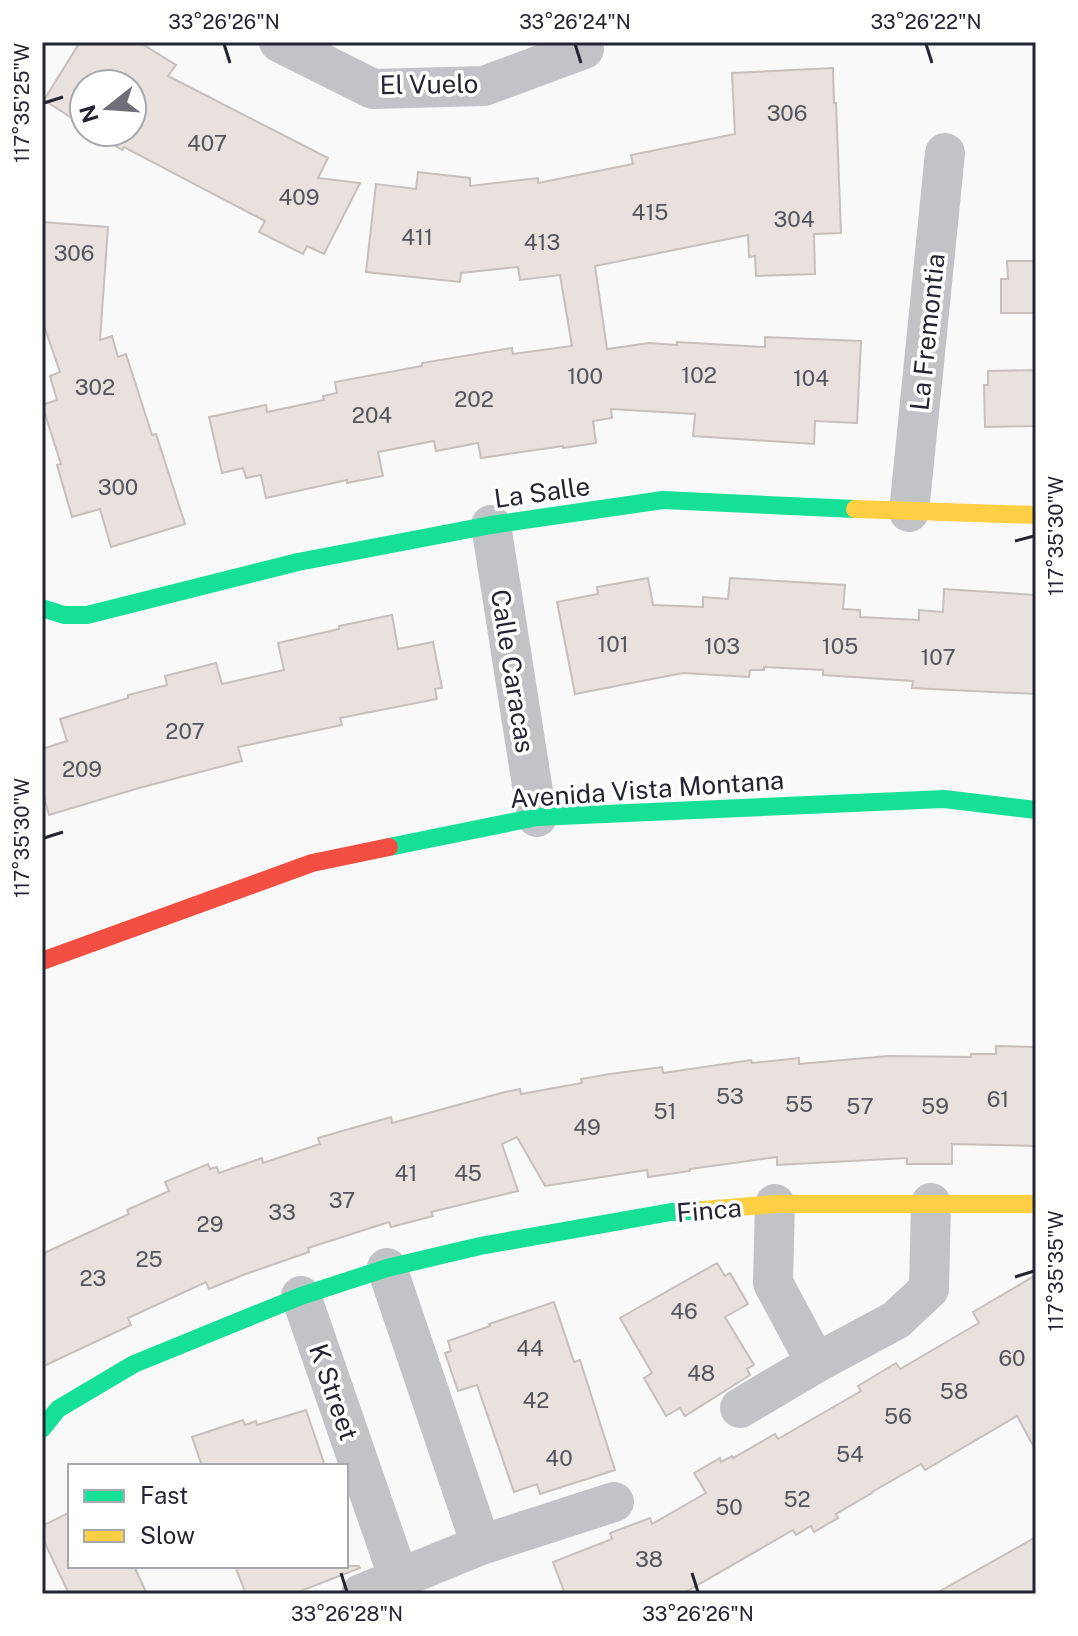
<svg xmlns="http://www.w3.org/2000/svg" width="1078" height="1636" font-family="'Public Sans',sans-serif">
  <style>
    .building { fill: #e8e1de; stroke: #c6bfbc; stroke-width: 2 }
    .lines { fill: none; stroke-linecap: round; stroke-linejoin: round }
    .street { stroke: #c2c3c7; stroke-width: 40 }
    .fast { stroke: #16e098; stroke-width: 18 }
    .slow { stroke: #ffcf43; stroke-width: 18 }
    .jam { stroke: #f24e42; stroke-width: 18 }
    .ticks { fill: none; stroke: #232532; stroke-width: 3 }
    .labels { text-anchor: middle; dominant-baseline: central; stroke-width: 7; stroke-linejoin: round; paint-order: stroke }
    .number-label { font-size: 22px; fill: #54545d }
    .street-label { font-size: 26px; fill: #232532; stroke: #fff }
    .neatline { fill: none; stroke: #232532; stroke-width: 3 }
    .ticks-label { font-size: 20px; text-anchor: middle; fill: #232532 }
  </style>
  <rect width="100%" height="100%" fill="#f9f9f9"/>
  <g class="building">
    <polygon points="80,42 139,42 176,65 168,76 328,158 318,178 360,183 324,254 307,246 303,254 259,232 265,221 124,147 122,150 93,132 132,132 132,84 84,84 84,126 44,100"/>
    <polygon points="833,68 834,103 836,103 841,233 814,234 815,274 756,276 755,256 749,257 748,235 595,266 607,349 649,343 677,345 677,342 765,347 765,337 861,341 857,423 815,421 814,444 693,436 695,414 611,409 612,418 593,421 596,443 563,448 563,446 481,458 478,443 436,451 434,441 378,452 383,476 347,483 347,480 266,498 261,475 246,478 243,468 222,473 209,417 266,405 267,412 324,400 323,396 337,393 335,382 422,366 422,363 512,348 513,354 572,346 560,275 520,280 518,267 461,273 460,282 366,272 376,184 416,189 418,172 470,178 470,186 538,178 538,183 633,164 631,155 735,134 732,73"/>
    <polygon points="42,222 108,227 100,340 112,336 118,357 126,354 152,435 156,434 185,524 111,547 100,509 72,517 57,465 61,464 42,405 57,400 50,376 60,372 42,320"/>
    <polygon points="1007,261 1036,261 1036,313 1001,313 1001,279 1008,279"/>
    <polygon points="1036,370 1036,426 985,427 984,385 988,385 988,371"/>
    <polygon points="648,578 653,605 703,607 703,597 728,599 730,578 845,585 843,609 860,610 860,617 919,620 919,610 943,612 944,589 1036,595 1036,694 912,688 913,681 823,675 823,670 764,667 764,670 750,670 749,677 683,673 575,694 557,602 598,594 597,587"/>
    <polygon points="392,615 398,649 433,642 442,688 435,689 437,699 340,718 342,725 238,747 242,761 139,788 49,815 42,790 42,749 67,741 60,719 128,698 128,695 167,685 165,676 216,663 222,684 284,670 278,643 339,629 339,626"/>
    <polygon points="996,1046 1036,1047 1036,1146 952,1144 952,1164 907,1164 907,1158 777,1165 777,1157 690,1169 690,1171 648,1177 647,1170 545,1186 517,1137 502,1144 518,1191 431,1212 433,1216 391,1227 389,1222 308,1248 309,1252 243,1275 209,1289 206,1282 128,1318 131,1325 42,1367 42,1254 129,1214 127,1210 169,1191 165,1182 208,1164 210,1169 217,1167 219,1173 262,1158 263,1163 320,1144 318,1138 391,1117 392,1123 505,1092 520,1089 521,1094 582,1083 581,1079 610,1074 662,1067 663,1073 751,1060 752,1063 799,1058 799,1064 888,1056 971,1057 971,1054 996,1054"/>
    <polygon points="717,1263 725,1276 730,1273 748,1304 725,1317 754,1365 747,1369 750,1375 685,1416 680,1408 666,1416 644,1378 652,1373 620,1318"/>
    <polygon points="1036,1275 1036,1451 1017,1416 925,1470 921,1464 872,1492 872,1493 836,1514 838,1518 814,1532 811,1526 796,1535 793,1530 682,1594 565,1594 553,1562 612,1539 610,1533 650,1518 652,1524 706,1493 694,1473 720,1458 721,1462 732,1456 733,1458 775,1434 778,1439 861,1391 858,1386 896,1363 900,1369 979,1323 973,1312"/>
    <polygon points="554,1302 574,1362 580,1360 615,1470 540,1494 537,1484 514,1492 477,1385 458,1391 445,1353 451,1351 448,1341 490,1326 489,1324"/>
    <polygon points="306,1410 325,1466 202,1466 192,1437 243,1420 245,1425 256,1421 257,1425"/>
    <polygon points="70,1512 70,1566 134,1566 147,1594 69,1594 42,1537 42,1526"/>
    <polygon points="1036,1537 1036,1594 935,1594"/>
    <polygon points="235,1566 359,1566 360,1568 293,1594 246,1594"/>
  </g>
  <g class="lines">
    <g class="street">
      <polyline points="279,42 373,89 484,86 584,49"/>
      <polyline points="909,512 945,153"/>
      <polyline points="491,525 537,817"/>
      <polyline points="775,1204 773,1283 816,1363"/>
      <polyline points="387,1268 481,1545"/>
      <polyline points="301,1296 399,1579"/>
      <polyline points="740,1408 816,1363 896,1320 929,1289 931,1203"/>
      <polyline points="361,1594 481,1545 614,1502"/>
    </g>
    <g class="fast">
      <polyline points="42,608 64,615 87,615 298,562 491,525 663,500 855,509"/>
      <polyline points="389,847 537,817 944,799 1036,810"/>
      <polyline points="42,1429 58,1409 134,1364 301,1296 387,1268 480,1246 671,1212 703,1210"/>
    </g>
    <g class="slow">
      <polyline points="855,509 1036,515"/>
      <polyline points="703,1210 775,1204 1036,1204"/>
    </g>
    <polyline class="jam" points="42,961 312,863 389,847"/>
  </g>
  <path class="ticks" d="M224 44 230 63M575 44 581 63M926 44 932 63M44 103 63 97M1015 541 1034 536M44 838 63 832M1015 1277 1034 1271M341 1573 347 1592M692 1573 698 1592"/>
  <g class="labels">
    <g class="number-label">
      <text x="787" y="113">306</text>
      <text x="207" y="143">407</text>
      <text x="299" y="197">409</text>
      <text x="650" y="212">415</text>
      <text x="794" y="219">304</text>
      <text x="417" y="237">411</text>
      <text x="542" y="242">413</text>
      <text x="74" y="253">306</text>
      <text x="699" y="375">102</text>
      <text x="585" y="376">100</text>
      <text x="811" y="378">104</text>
      <text x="95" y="387">302</text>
      <text x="474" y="399">202</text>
      <text x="372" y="415">204</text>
      <text x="118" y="487">300</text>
      <text x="613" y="644">101</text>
      <text x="722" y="646">103</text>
      <text x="840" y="646">105</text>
      <text x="938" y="657">107</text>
      <text x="185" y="731">207</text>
      <text x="82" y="769">209</text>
      <text x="730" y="1096">53</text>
      <text x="998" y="1099">61</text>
      <text x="799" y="1104">55</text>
      <text x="860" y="1106">57</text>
      <text x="935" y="1106">59</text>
      <text x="665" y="1111">51</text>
      <text x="587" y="1127">49</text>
      <text x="406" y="1173">41</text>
      <text x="468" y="1173">45</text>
      <text x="342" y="1200">37</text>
      <text x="282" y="1212">33</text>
      <text x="210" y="1224">29</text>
      <text x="149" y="1259">25</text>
      <text x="93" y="1278">23</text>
      <text x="684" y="1311">46</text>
      <text x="530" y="1348">44</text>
      <text x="1012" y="1358">60</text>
      <text x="701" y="1373">48</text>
      <text x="954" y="1391">58</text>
      <text x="536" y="1400">42</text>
      <text x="898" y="1416">56</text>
      <text x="850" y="1454">54</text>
      <text x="559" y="1458">40</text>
      <text x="797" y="1499">52</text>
      <text x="729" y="1507">50</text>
      <text x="649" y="1559">38</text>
    </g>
    <g class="street-label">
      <text transform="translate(429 84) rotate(-1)">El Vuelo</text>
      <text transform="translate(927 332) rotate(-84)">La Fremontia</text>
      <text transform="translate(542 492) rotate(-8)">La Salle</text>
      <text transform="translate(513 671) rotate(81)">Calle Caracas</text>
      <text transform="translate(647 789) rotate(-4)">Avenida Vista Montana</text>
      <text transform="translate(709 1210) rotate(-5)">Finca</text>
      <text transform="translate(334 1392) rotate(71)">K Street</text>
    </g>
  </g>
  <rect width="1078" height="1636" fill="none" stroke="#ffffff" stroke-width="88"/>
  <rect x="68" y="1464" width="280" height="104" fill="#ffffff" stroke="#a7a8ad" stroke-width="2"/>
  <rect x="84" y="1490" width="40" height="12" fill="#16e098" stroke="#a7a8ad" stroke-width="2"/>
  <text x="140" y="1504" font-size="24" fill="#232532">Fast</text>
  <rect x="84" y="1530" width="40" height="12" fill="#ffcf43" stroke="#a7a8ad" stroke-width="2"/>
  <text x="140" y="1544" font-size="24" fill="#232532">Slow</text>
  <g transform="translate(108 108) rotate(253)"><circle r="38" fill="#ffffff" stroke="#a7a8ad" stroke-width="2"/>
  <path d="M0-6L14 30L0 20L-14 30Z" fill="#6e6f78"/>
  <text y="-12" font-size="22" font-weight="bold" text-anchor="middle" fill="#232532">N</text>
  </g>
  <rect x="44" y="44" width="990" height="1548" class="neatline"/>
  <g class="ticks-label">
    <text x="224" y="29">33°26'26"N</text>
    <text x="575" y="29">33°26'24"N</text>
    <text x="926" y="29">33°26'22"N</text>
    <text transform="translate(22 103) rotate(-90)" y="7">117°35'25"W</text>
    <text transform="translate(1056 536) rotate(-90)" y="7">117°35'30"W</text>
    <text transform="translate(22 838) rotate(-90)" y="7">117°35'30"W</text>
    <text transform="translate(1056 1271) rotate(-90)" y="7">117°35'35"W</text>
    <text x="347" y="1621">33°26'28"N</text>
    <text x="698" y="1621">33°26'26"N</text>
  </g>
</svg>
